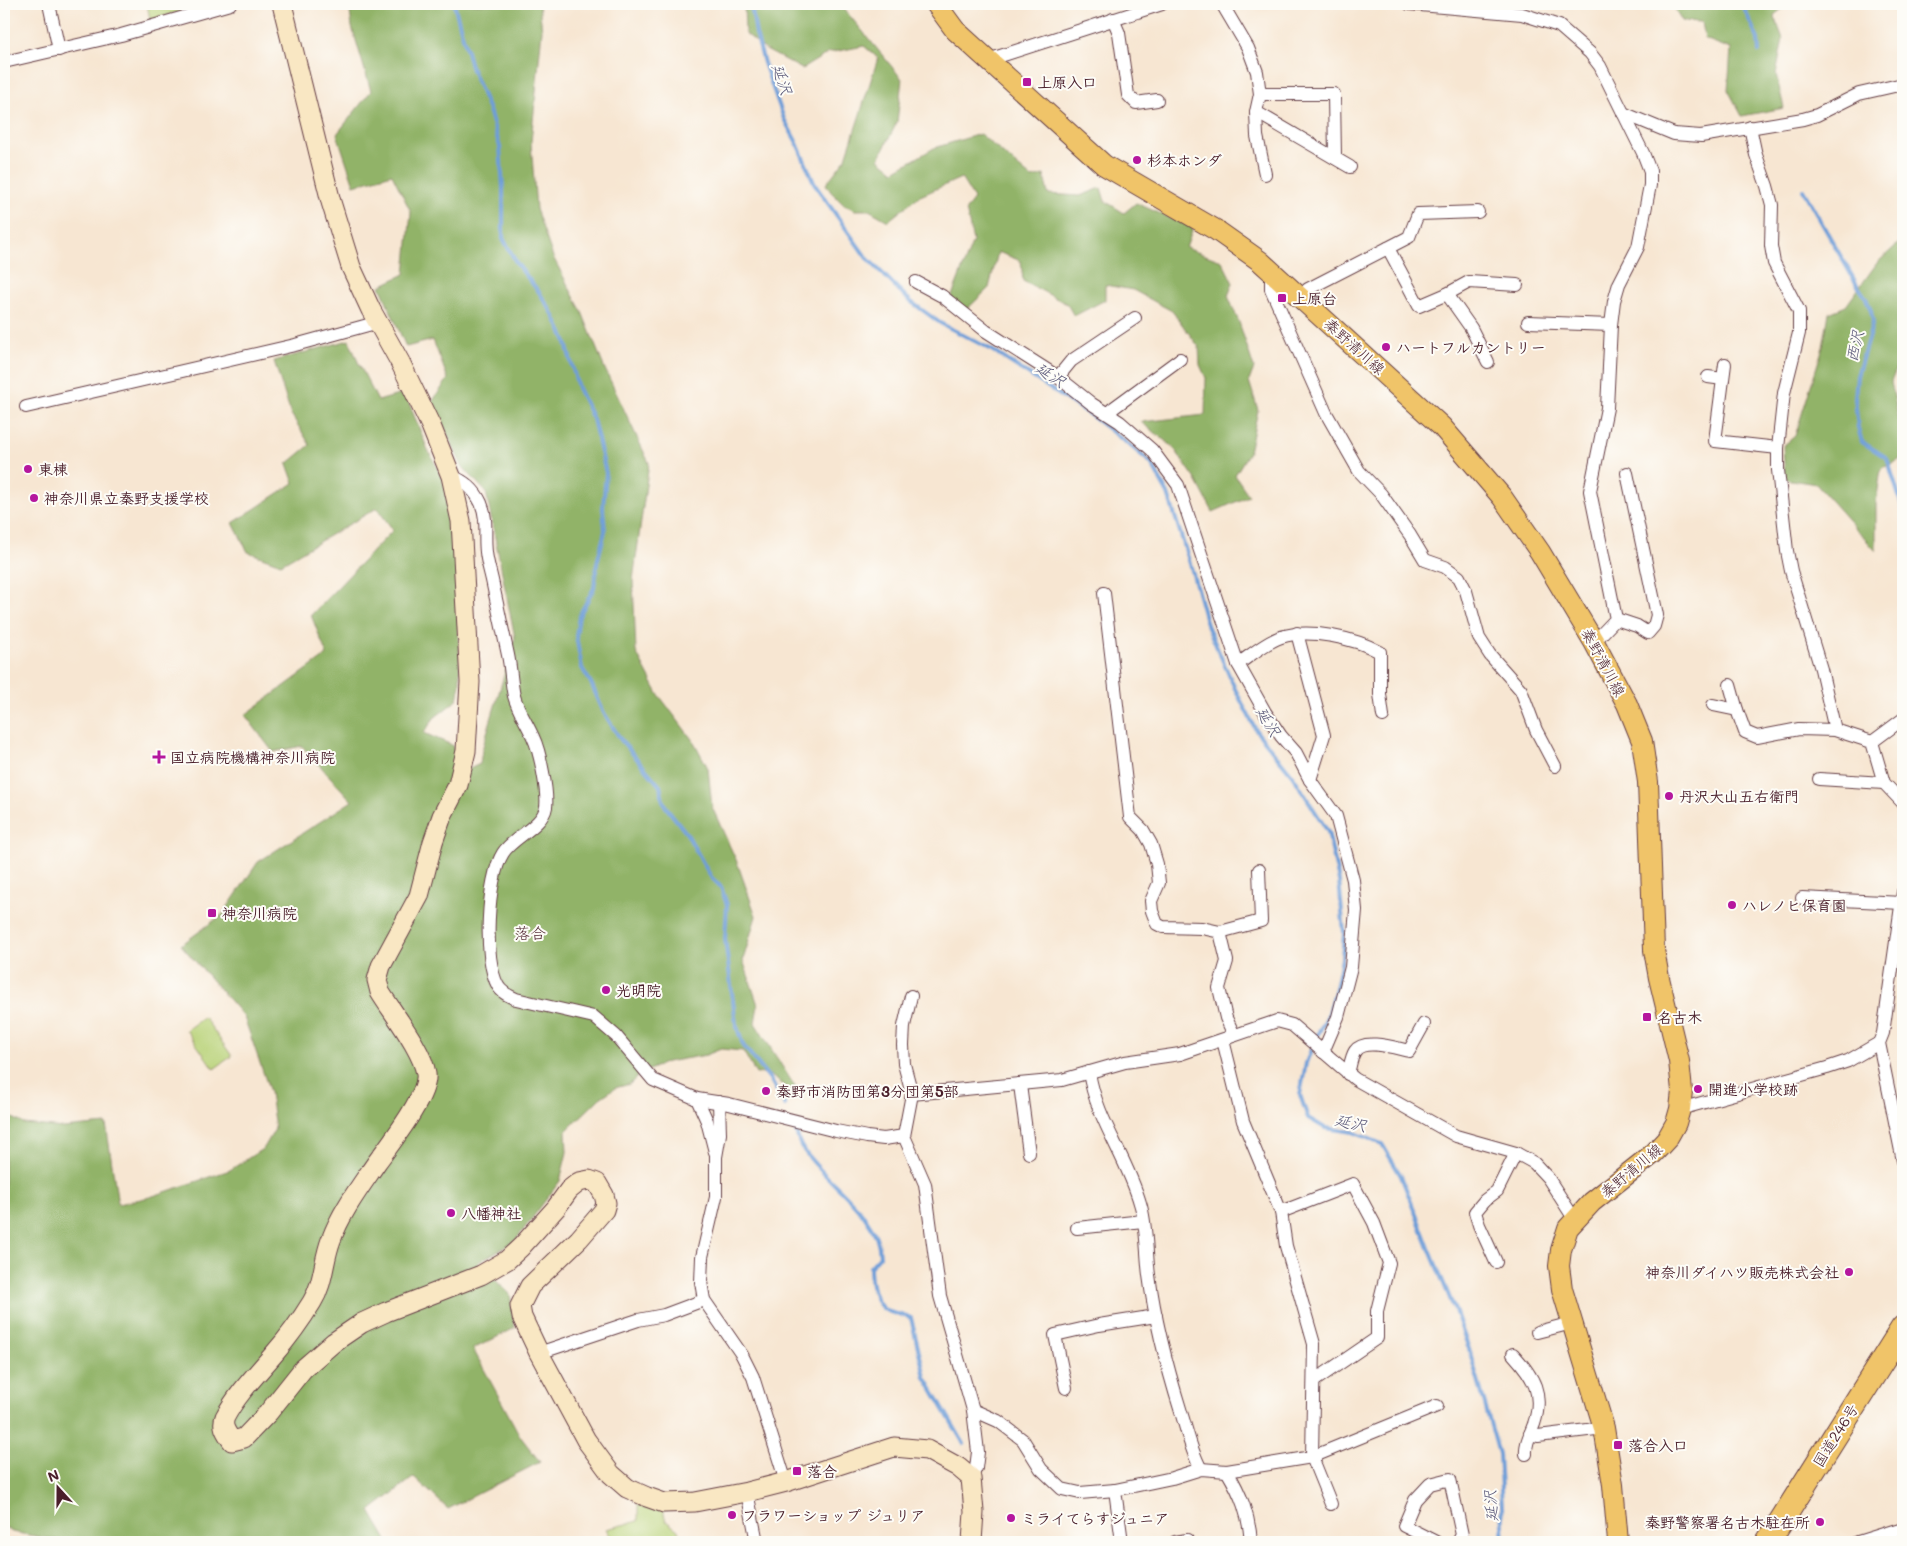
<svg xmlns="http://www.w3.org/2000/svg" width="1907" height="1546" font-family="Mali,'Klee One',sans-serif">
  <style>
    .green { fill: #b7d176; stroke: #807850 }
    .forest { fill: #91b367; stroke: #6e6949 }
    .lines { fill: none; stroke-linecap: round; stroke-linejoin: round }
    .stream { stroke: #6e9ed8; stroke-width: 4 }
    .street-casing { stroke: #643d44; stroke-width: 14 }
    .secondary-casing { stroke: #643d44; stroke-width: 21 }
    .primary-casing { stroke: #643d44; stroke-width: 22 }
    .highway-casing { stroke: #643d44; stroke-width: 26 }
    .street { stroke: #fff; stroke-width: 12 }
    .secondary { stroke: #f9e7c3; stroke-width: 19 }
    .primary { stroke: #f0c469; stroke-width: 20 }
    .highway { stroke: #f0c469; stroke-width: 24 }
    .poi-dot { fill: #b5179e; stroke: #fdfcf7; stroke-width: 2 }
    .labels { text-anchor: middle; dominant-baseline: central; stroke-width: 4; stroke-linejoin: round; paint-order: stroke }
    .poi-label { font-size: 15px; font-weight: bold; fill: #4a1f2b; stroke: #fdfcf7; text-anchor: start }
    .street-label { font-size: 15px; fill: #4a1f2b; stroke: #fdfcf7 }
    .water-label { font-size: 16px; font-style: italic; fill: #5a5879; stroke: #fdfcf7 }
    .neighbourhood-label { font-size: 16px; fill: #4a1f2b; stroke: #fdfcf7 }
  </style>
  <rect width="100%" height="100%" fill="#fdfcf7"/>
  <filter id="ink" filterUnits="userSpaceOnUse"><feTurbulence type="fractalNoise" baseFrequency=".02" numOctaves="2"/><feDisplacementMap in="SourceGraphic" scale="10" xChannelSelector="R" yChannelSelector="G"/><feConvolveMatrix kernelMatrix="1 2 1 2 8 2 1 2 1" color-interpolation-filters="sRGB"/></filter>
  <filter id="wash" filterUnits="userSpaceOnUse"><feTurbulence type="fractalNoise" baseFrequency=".0096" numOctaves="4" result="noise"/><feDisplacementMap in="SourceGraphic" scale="20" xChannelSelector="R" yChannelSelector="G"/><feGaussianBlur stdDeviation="1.12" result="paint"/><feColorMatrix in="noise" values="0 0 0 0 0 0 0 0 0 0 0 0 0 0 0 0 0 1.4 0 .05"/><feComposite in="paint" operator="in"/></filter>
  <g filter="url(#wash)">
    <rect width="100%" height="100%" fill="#f7e6d2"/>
    <g class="green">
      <polygon points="147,4 189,4 190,9 150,20"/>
      <polygon points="204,1017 232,1056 214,1069 186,1030"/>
      <polygon points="638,1501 663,1510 666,1521 678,1530 681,1542 614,1542 606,1529 638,1521"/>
    </g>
    <g class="forest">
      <polygon points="349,4 539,4 542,30 531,142 536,209 553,257 582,312 604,367 649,463 633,580 636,652 658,694 694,742 708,768 712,807 737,862 756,916 743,960 758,1005 755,1023 802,1098 767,1073 756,1074 743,1051 721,1049 706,1055 667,1062 640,1074 630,1084 615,1088 600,1098 566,1131 567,1152 560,1181 515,1241 477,1263 510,1294 515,1328 473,1349 520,1436 540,1462 448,1509 414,1477 370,1511 388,1542 68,1542 12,1532 4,1527 4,1113 24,1124 63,1128 106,1124 118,1204 150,1197 230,1170 264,1148 275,1129 270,1092 244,1017 181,945 223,914 258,862 352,801 302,746 273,752 245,715 327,655 311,615 393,530 377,508 281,564 248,552 233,523 294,483 287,464 310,445 291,414 274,361 349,340 359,364 378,401 405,393 428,450 450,492 457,558 460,684 457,700 434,718 424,733 452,745 463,772 480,764 482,750 515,638 486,492 462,466 432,402 448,379 433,340 406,347 380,286 405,274 411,212 392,174 354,185 337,134 371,91 352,27"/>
      <polygon points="744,4 840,4 902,79 897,122 879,159 894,171 934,148 980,134 1032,178 1044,175 1048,194 1080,196 1101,188 1105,201 1124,213 1136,203 1193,228 1186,248 1222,261 1233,283 1228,296 1239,322 1254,368 1249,381 1258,410 1249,452 1235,475 1249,496 1213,512 1195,478 1173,447 1141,422 1205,415 1206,378 1200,365 1199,347 1172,311 1133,290 1105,285 1105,300 1074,316 1067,304 1023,281 1021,261 998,252 989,288 965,311 950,301 973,241 966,210 974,199 961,178 918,197 888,221 869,210 855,210 843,204 831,192 826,184 846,158 878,58 864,46 828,53 802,69 766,50 745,33"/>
      <polygon points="1672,4 1789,4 1774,15 1783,39 1776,74 1784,108 1742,116 1728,90 1731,49 1705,39 1702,22 1682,21"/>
      <polygon points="1901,241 1903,241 1903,352 1891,382 1899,421 1903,428 1903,458 1881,469 1876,503 1876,551 1816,484 1785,479 1783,446 1795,436 1823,347 1829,313 1846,306 1877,263"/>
    </g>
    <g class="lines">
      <g class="stream">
        <polyline points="454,4 472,70 489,110 500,147 503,188 503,238 517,264 539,292 553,314 565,339 578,388 593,419 606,473 603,508 605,531 597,563 594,588 579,616 576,636 582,668 591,683 604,713 621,740 660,786 663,801 666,807 687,834 711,877 721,887 727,905 725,939 736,1024 743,1045 770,1079 785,1105"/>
        <polyline points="751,4 756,34 764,63 784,119 797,143 815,185 866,257 910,301 940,323 990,349 1090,415 1128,444 1151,463 1168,494 1191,567 1207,625 1236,691 1257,732 1293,776 1328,832 1339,881 1344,933 1342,959 1337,984 1329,1013 1315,1040"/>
        <polyline points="1742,4 1758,39 1759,52"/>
        <polyline points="1803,190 1856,283 1866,298 1871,311 1873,322 1857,376 1855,398 1858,428 1862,442 1887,458 1903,509"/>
        <polyline points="1312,1047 1306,1063 1300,1095 1308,1118 1325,1128 1353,1132 1382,1144 1401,1176 1429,1248 1456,1313 1469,1349 1499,1454 1504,1542"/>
        <path d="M796 1132C798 1137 799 1144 803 1149 825 1183 879 1213 880 1256L870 1267C870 1280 874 1305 887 1311 894 1314 904 1315 911 1318L925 1377 964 1444"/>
      </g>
    </g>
  </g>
  <g filter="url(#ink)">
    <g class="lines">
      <g class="street-casing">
        <g id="street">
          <polyline points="49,4 59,50"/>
          <polyline points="1222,4 1248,48 1257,72 1260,94 1256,112 1257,136 1265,174"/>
          <polyline points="1409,4 1522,14 1559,26 1590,53 1600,66 1643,153 1650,171 1650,185 1638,247 1619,284 1614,301 1611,325 1607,408 1590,491 1616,619 1594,642"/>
          <polyline points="1113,19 1119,33 1128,95 1136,103 1157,100"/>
          <polyline points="988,60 1162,4"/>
          <polyline points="4,62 121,35 230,4"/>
          <polyline points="1260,94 1334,94 1335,158"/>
          <polyline points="1256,112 1350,167"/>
          <polyline points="1623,113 1674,134 1701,136 1803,119 1817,115 1859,94 1903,84"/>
          <polyline points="1750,127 1756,155 1767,186 1772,205 1771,246 1774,263 1799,311 1799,333 1784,393 1778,448 1778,470 1787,551 1791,571 1821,669 1835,730"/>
          <polyline points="1388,248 1419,306 1447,294 1469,282 1517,285"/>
          <polyline points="1271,272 1271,289 1326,413 1359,471 1381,494 1410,535 1425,560 1445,567 1459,577 1466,591 1479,638 1490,655 1521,690 1536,730 1555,766"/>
          <polyline points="916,282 942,296 986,331 1058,377 1092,404 1120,422 1152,450 1178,485 1238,664 1265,712 1281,736 1296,753 1310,780 1336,816 1353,880 1356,910 1351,967 1338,1017 1323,1052"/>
          <polyline points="1447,294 1471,328 1488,362"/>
          <polyline points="1301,298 1308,289 1409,237 1418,214 1478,212"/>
          <polyline points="1528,322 1611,325"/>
          <polyline points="1725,364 1715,441 1778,448"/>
          <polyline points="1058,377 1071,361 1135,318"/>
          <polyline points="1708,377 1723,379"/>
          <polyline points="26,407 295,345 379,322"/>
          <polyline points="1111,415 1112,409 1180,359"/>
          <path d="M451 476C465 481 475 490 481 503 488 519 484 535 486 552 487 563 491 574 493 585 498 608 503 632 508 655 511 669 511 683 514 696 518 711 527 723 533 737 540 751 548 792 546 807 543 826 513 837 503 853 487 878 483 960 498 986 502 993 509 996 516 999L594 1017 616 1036 653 1080 697 1099 729 1104 836 1131 867 1137 884 1139 904 1136"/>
          <polyline points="1104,593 1130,817 1143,830 1151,844 1157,864 1159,883 1151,901 1152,911 1157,924 1163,927 1202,928 1220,932 1227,961 1219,988 1226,1018 1234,1035"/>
          <polyline points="1616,619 1637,626 1648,633 1654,626 1657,615 1627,473"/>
          <polyline points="1297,633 1324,735 1310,780"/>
          <path d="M1238 664C1251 655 1266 642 1281 637 1309 628 1355 638 1380 652V694L1383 716"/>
          <polyline points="1730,685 1737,710"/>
          <polyline points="1713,705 1737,710 1745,732 1757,737 1799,729 1835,730 1872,742 1884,783 1903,803"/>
          <polyline points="1872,742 1903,719"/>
          <polyline points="1819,779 1884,783"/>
          <polyline points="1903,892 1883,1033 1879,1043 1903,1161"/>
          <polyline points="1802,898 1902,903"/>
          <polyline points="1220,932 1261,921 1259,870"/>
          <polyline points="911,996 904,1026 903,1045 904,1064 912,1094 904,1136 925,1184 940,1296 973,1410 978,1452 976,1468 971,1478"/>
          <path d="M1089 1072C1096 1119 1127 1157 1140 1203 1147 1224 1146 1252 1149 1275 1155 1321 1167 1367 1181 1412 1187 1431 1191 1451 1201 1469"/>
          <path d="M1348 1074C1350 1067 1351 1057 1355 1051 1364 1038 1395 1048 1409 1051L1424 1024"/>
          <polyline points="1020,1085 1029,1153"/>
          <polyline points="912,1094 1062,1080 1125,1062 1180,1054 1277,1021 1292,1025 1355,1079 1456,1136 1516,1153 1534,1163 1548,1178 1575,1220"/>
          <polyline points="697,1099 707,1121 715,1152"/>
          <polyline points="719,1102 720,1134 716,1157 716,1197 702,1257 701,1282 704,1300 742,1355 753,1377 786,1482"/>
          <polyline points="1680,1109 1827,1068 1848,1061 1879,1043"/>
          <polyline points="1281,1212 1353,1184 1374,1223 1389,1263 1377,1311 1377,1338 1314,1381"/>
          <polyline points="1077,1228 1143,1221"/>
          <polyline points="1496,1262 1479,1225 1475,1212 1485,1200 1497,1191 1516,1153"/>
          <polyline points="1537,1332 1572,1323"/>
          <polyline points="539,1353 638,1320 664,1315 704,1300"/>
          <path d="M1513 1354C1534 1377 1544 1394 1534 1424 1530 1435 1525 1444 1526 1454"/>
          <polyline points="1066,1388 1055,1335 1099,1325 1156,1316"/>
          <polyline points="973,1410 998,1421 1023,1440 1041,1469 1062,1489 1080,1493 1115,1490 1172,1478 1201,1469 1227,1471 1312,1457 1314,1344 1286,1246 1281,1212 1243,1121 1223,1040"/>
          <polyline points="1530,1434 1538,1436 1604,1428"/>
          <path d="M1227 1471C1241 1494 1249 1515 1251 1542"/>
          <polyline points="1115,1490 1122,1542"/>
          <polyline points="747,1492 757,1542"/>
          <polyline points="1331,1504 1312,1457 1437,1406"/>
          <polyline points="1175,1542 1187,1540"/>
          <polyline points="1436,1542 1404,1526 1415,1500 1430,1484 1450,1479 1462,1535 1458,1542"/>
          <polyline points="1858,1542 1903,1528"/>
        </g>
      </g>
      <g class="secondary-casing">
        <path id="secondary" d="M282 4 331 202 351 267 371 310 400 362 431 426 451 476 461 521 470 682 466 751 458 785 442 816 433 842 419 896 381 966 377 980 380 992C392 1012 423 1051 426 1074 429 1095 390 1144 377 1162 360 1187 341 1212 331 1240 323 1261 324 1283 312 1302 301 1320 288 1338 274 1354 257 1374 237 1394 225 1417 221 1427 227 1433 232 1441L244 1438 268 1413 303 1369 334 1342 362 1323 386 1312 481 1275 507 1260 521 1247 556 1208 569 1190 579 1182 589 1180 597 1183 604 1195 606 1203 604 1210 579 1239 530 1286 520 1306 522 1317 539 1353 586 1440 611 1474 627 1488 647 1497 664 1503 695 1502 747 1492 786 1482 894 1447 927 1450 958 1467 971 1478 974 1512 972 1542"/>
      </g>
      <g class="primary-casing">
        <polyline id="primary" points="936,4 955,30 1104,165 1216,230 1260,261 1442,427 1502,497 1540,552 1594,642 1627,704 1642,741 1648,782 1654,950 1659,978 1679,1061 1682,1091 1680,1109 1676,1123 1667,1139 1654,1153 1592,1202 1568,1228 1561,1250 1559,1266 1562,1289 1604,1428 1613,1485 1618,1542"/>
      </g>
      <g class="highway-casing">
        <polyline id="highway" points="1768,1542 1903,1328"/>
      </g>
      <use href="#street" class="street"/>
      <use href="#secondary" class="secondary"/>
      <use href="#primary" class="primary"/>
      <use href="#highway" class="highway"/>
    </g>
  </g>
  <g class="poi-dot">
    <rect x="1022" y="77" width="10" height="10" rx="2.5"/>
    <circle cx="1137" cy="160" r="5"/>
    <rect x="1277" y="293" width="10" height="10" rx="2.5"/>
    <circle cx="1386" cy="347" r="5"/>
    <circle cx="28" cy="469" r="5"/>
    <circle cx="34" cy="498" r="5"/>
    <path d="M156.5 749.5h5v5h5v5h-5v5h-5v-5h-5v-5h5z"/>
    <circle cx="1669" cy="796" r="5"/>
    <circle cx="1732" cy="905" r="5"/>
    <rect x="207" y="908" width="10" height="10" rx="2.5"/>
    <circle cx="606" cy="990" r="5"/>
    <rect x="1642" y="1012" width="10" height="10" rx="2.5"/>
    <circle cx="1698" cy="1089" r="5"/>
    <circle cx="766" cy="1091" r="5"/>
    <circle cx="451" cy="1213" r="5"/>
    <circle cx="1849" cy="1272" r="5"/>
    <rect x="1613" y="1440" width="10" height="10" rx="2.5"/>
    <rect x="792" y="1466" width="10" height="10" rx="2.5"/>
    <circle cx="732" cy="1515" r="5"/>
    <circle cx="1011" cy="1518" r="5"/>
    <circle cx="1820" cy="1522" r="5"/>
  </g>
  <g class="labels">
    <g class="poi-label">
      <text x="1037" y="82">上原入口</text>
      <text x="1147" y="160">杉本ホンダ</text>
      <text x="1292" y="298">上原台</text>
      <text x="1396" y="347">ハートフルカントリー</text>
      <text x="38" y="469">東棟</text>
      <text x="44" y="498">神奈川県立秦野支援学校</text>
      <text x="170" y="757">国立病院機構神奈川病院</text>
      <text x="1679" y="796">丹沢大山五右衛門</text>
      <text x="1742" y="905">ハレノヒ保育園</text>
      <text x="222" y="913">神奈川病院</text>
      <text x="616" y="990">光明院</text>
      <text x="1657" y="1017">名古木</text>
      <text x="1708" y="1089">開進小学校跡</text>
      <text x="776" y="1091">秦野市消防団第3分団第5部</text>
      <text x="461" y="1213">八幡神社</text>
      <text x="1839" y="1272" text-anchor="end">神奈川ダイハツ販売株式会社</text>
      <text x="1628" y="1445">落合入口</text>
      <text x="807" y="1471">落合</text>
      <text x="742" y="1515">フラワーショップ ジュリア</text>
      <text x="1021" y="1518">ミライてらすジュニア</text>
      <text x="1810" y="1522" text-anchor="end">秦野警察署名古木駐在所</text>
    </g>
    <g class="street-label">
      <text transform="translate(1355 346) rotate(42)">秦野清川線</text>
      <text transform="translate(1604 662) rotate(62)">秦野清川線</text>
      <text transform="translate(1631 1170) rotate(-40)">秦野清川線</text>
      <text transform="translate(1835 1435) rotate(-58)">国道246号</text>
    </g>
    <g class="water-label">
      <text transform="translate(783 79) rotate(71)">延沢</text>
      <text transform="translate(1854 346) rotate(-77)">西沢</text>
      <text transform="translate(1051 374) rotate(33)">延沢</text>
      <text transform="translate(1269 721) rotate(59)">延沢</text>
      <text transform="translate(1351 1122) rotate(13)">延沢</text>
      <text transform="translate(1490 1506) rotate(-94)">延沢</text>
    </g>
    <g class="neighbourhood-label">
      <text x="530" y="932">落合</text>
    </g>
  </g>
  <rect width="1907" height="1546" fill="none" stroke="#fdfcf7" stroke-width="20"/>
  <g transform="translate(58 1488) rotate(339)" stroke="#fdfcf7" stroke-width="4" paint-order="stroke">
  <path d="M0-4L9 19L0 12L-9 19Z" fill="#4a1f2b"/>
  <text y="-8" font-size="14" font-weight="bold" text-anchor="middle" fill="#4a1f2b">N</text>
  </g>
</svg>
